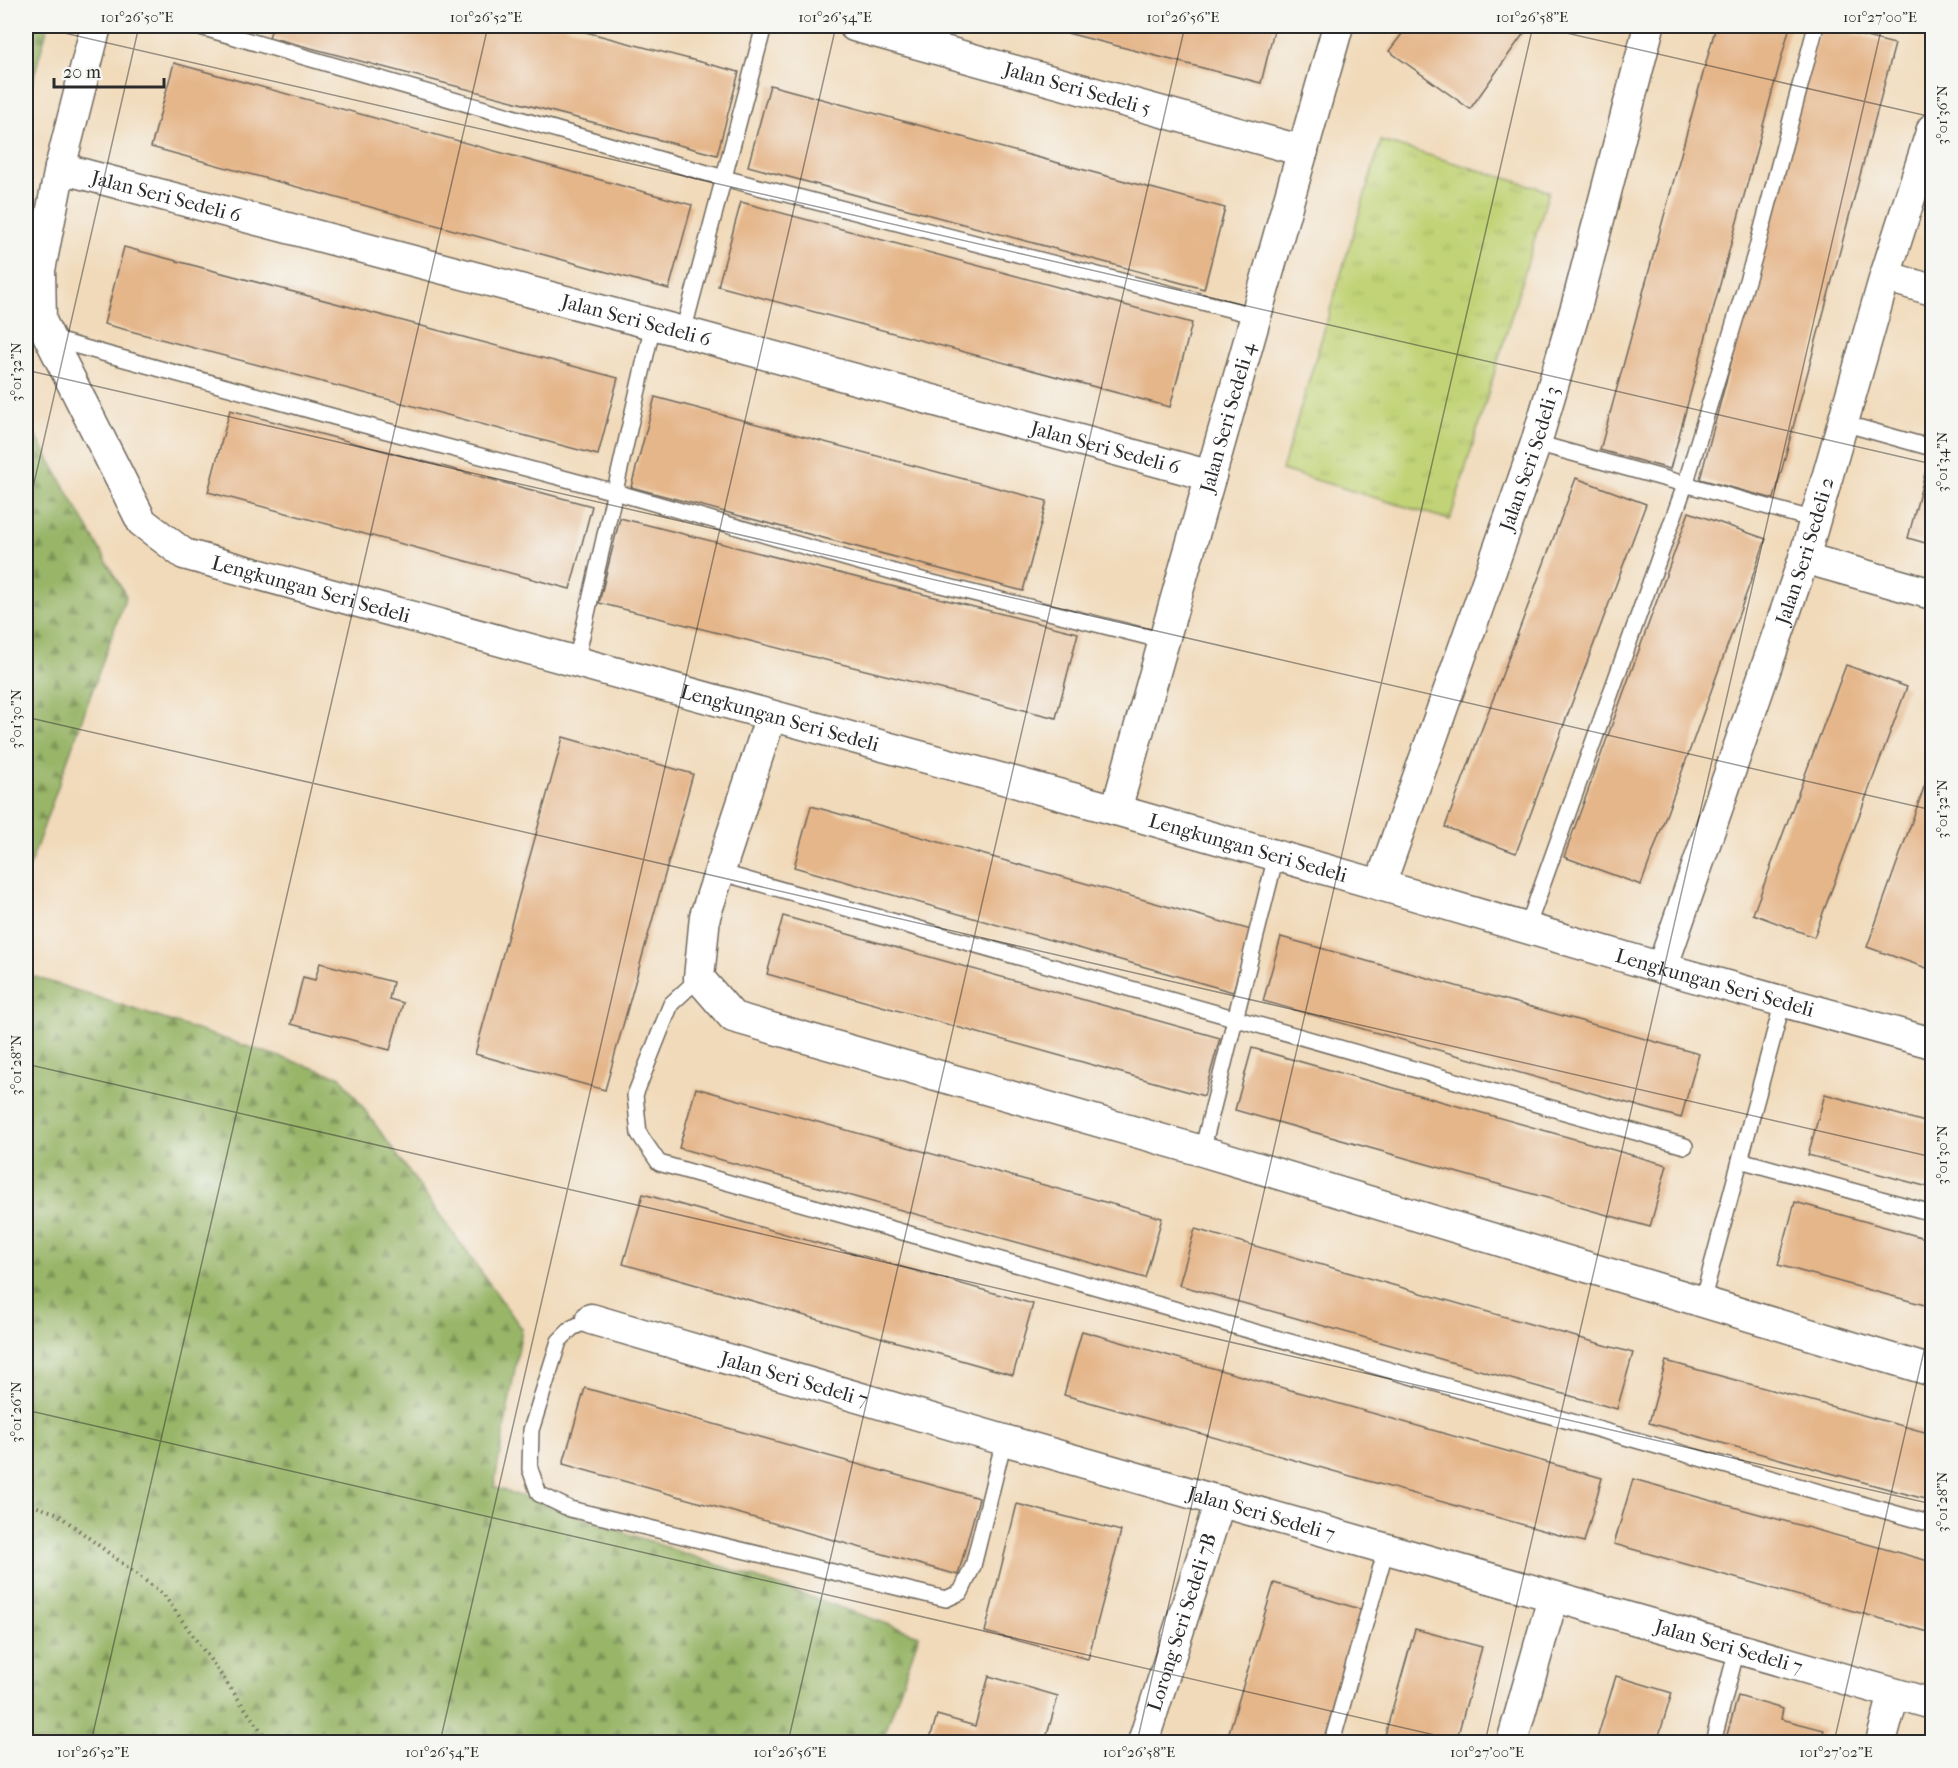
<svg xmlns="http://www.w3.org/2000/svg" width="1958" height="1768" font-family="'IM FELL French Canon',serif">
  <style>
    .grass { fill: url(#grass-tufts); stroke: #767f50; stroke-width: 1.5 }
    .forest { fill: url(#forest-firs); stroke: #627049; stroke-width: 1.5 }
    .building { fill: #e5b68a }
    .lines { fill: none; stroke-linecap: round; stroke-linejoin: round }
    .lane-casing { stroke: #70685d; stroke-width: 18 }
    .street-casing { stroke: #70685d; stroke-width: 33 }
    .path { stroke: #70685d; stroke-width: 4; stroke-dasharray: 1.5 4.5; stroke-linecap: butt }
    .lane { stroke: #fff; stroke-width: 15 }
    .street { stroke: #fff; stroke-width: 30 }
    .ticks { fill: none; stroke: #2b2b2b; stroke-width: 1.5; stroke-opacity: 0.45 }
    .labels { text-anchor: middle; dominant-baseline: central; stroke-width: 6; stroke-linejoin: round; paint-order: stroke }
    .street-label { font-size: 20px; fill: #2b2b2b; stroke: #f6f6f2 }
    .neatline { fill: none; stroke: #2b2b2b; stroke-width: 2 }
    .ticks-label { font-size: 15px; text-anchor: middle; fill: #2b2b2b }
  </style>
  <defs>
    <pattern id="grass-tufts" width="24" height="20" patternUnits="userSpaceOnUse" patternTransform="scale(1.5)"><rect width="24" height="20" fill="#c1d376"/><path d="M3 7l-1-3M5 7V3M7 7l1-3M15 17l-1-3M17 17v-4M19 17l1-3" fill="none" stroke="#a6b566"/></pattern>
    <pattern id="forest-firs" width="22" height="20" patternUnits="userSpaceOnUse" patternTransform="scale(1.5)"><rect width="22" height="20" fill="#98b567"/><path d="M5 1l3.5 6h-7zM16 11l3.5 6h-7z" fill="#7c9355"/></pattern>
  </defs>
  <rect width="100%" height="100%" fill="#f6f6f2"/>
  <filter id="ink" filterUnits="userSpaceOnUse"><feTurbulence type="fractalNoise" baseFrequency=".0167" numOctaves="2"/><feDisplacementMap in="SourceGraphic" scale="12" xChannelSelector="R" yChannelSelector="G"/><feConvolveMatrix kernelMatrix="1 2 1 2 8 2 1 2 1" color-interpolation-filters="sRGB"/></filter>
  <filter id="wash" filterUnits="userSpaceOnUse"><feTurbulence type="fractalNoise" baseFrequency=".008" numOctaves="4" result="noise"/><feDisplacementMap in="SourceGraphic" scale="24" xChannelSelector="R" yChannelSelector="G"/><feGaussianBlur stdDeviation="1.35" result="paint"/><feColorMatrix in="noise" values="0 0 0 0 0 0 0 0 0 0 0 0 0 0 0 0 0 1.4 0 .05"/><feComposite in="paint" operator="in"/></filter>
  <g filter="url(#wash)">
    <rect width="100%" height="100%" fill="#f1daba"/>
    <polygon class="grass" points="1381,141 1549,191 1450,520 1282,470"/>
    <g class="forest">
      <polygon points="26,26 48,26 26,104"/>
      <polygon points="26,418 126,596 26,876"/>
      <polygon points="26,974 341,1077 522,1329 494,1487 919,1635 882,1742 26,1742"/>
    </g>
    <g id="blocks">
      <g class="building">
        <polygon points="273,26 563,26 739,72 717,155 269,37"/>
        <polygon points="1040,26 1275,26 1261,83"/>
        <polygon points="1408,26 1529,26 1470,109 1389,51"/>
        <polygon points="1716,26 1790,26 1670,469 1600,450"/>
        <polygon points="1821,26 1895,44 1774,499 1700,479"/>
        <polygon points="174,63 692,205 669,289 151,147"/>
        <polygon points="770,85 1225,208 1204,289 748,166"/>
        <polygon points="741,202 1192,323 1170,407 718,286"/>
        <polygon points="124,247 618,378 598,455 104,324"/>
        <polygon points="655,397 1047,501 1023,591 631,487"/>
        <polygon points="1932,403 1932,440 1922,438"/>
        <polygon points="230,410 592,506 570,589 208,492"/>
        <polygon points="1927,466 1932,467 1932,545 1908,538"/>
        <polygon points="1576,478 1646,504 1516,853 1445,827"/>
        <polygon points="1689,512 1766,539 1641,885 1564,857"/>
        <polygon points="620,518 1078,633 1056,718 599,603"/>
        <polygon points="1846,665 1907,687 1814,937 1753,914"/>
        <polygon points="563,737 693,774 605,1090 475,1054"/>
        <polygon points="1932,765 1932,970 1867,947"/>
        <polygon points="811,806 1251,930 1233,992 794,867"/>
        <polygon points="783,916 1220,1038 1204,1096 767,974"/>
        <polygon points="1281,937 1699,1054 1681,1118 1263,1001"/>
        <polygon points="320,963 393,982 389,999 403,1003 390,1050 291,1024 303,977 315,980"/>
        <polygon points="1252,1048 1667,1165 1650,1227 1235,1110"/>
        <polygon points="696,1088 1162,1218 1145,1278 679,1148"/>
        <polygon points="1825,1094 1932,1124 1932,1188 1808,1155"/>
        <polygon points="643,1194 1033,1304 1013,1375 623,1264"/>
        <polygon points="1795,1202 1932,1240 1932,1307 1778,1265"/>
        <polygon points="1195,1229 1633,1353 1617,1409 1179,1285"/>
        <polygon points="1082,1331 1602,1478 1584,1542 1064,1395"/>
        <polygon points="1666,1361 1932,1434 1932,1501 1649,1423"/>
        <polygon points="585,1388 979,1498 958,1575 563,1464"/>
        <polygon points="1633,1479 1932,1562 1932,1633 1614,1544"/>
        <polygon points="1017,1504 1121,1531 1088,1659 985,1632"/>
        <polygon points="1274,1583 1363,1610 1323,1742 1226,1742"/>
        <polygon points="1415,1629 1482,1647 1456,1742 1383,1742"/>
        <polygon points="989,1676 1058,1696 1045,1742 929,1742 937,1715 975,1726"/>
        <polygon points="1616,1676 1672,1693 1657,1742 1596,1742"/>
        <polygon points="1738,1696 1783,1709 1781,1719 1824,1730 1820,1742 1725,1742"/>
      </g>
    </g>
  </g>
  <g filter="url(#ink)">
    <use href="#blocks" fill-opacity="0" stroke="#70685d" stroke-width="1.5"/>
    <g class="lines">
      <g class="lane-casing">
        <g id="lane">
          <polyline points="197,26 724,178 1256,316"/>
          <polyline points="683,332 764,26"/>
          <polyline points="52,339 342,419 615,492 929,582 1164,641"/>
          <polyline points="1843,423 1932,448"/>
          <polyline points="1536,443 1815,520"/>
          <polyline points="576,662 653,324"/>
          <polyline points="719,872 1685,1146"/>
          <polyline points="1527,928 1685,485 1756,251 1816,26"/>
          <polyline points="699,978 671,1004 635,1095 639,1134 659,1163 1932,1524"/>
          <polyline points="1202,1151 1276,856"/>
          <polyline points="1740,1160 1932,1213"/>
          <polyline points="1702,1302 1783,1001"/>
          <polyline points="591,1319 572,1328 559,1341 531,1430 530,1469 539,1494 570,1509 946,1599 961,1592 973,1566 1004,1440"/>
          <polyline points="1332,1742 1386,1549"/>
          <polyline points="1713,1742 1737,1649"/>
        </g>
      </g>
      <g class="street-casing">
        <g id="street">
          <path id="s1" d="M96 26 60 168 40 270 41 321 142 522 184 554 1116 810 1380 885 1662 968 1932 1043"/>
          <path id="s2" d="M854 26 1303 151"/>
          <path id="s3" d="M60 168 683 332 1211 476"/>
          <polyline points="1885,276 1932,290"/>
          <polyline points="1804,558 1932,594"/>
          <polyline points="771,716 705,916 699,978 733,1017 1202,1151 1932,1371"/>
          <path id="s4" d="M1116 810 1338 26"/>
          <path id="s5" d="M1380 885 1536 443 1577 304 1649 26"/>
          <path id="s6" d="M1662 968 1804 558 1885 276 1932 129"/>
          <path id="s7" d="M591 1319 1004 1440 1932 1704"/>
          <path id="s8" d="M1143 1742 1220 1501"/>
          <polyline points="1512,1742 1553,1597"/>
          <polyline points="1881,1742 1894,1694"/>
        </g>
      </g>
      <polyline class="path" points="26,1503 56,1513 164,1595 269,1742"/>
      <use href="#lane" class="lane"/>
      <use href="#street" class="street"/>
    </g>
  </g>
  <path class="ticks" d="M34 26 1932 464M1536 26 1932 117M26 370 1932 810M26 518 139 26M26 717 1932 1157M26 1064 1932 1504M26 1410 1465 1742M91 1742 488 26M440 1742 836 26M788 1742 1185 26M1137 1742 1533 26M1485 1742 1882 26M1834 1742 1932 1316"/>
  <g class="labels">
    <g class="street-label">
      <text stroke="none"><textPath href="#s2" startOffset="232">Jalan Seri Sedeli 5</textPath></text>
      <text stroke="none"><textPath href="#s3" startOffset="110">Jalan Seri Sedeli 6</textPath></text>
      <text stroke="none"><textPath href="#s3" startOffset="596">Jalan Seri Sedeli 6</textPath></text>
      <text stroke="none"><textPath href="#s4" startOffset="408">Jalan Seri Sedeli 4</textPath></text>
      <text stroke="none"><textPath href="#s3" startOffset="1082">Jalan Seri Sedeli 6</textPath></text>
      <text stroke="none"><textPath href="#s5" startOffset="452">Jalan Seri Sedeli 3</textPath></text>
      <text stroke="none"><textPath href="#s6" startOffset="441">Jalan Seri Sedeli 2</textPath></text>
      <text stroke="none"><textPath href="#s1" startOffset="711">Lengkungan Seri Sedeli</textPath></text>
      <text stroke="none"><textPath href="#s1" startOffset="1197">Lengkungan Seri Sedeli</textPath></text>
      <text stroke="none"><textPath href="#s1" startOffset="1683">Lengkungan Seri Sedeli</textPath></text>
      <text stroke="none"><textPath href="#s1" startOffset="2169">Lengkungan Seri Sedeli</textPath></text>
      <text stroke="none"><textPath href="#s7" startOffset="212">Jalan Seri Sedeli 7</textPath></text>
      <text stroke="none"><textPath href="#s7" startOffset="698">Jalan Seri Sedeli 7</textPath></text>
      <text stroke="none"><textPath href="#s8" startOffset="126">Lorong Seri Sedeli 7B</textPath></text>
      <text stroke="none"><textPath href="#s7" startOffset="1184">Jalan Seri Sedeli 7</textPath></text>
    </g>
  </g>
  <rect width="1958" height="1768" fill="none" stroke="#f6f6f2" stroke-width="66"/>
  <path d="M54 78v9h110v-9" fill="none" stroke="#2b2b2b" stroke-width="3"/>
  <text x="63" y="78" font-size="18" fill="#2b2b2b" stroke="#f6f6f2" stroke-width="4.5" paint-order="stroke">20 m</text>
  <rect x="33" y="33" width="1892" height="1702" class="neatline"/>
  <g class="ticks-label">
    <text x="137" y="22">101°26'50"E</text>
    <text x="486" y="22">101°26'52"E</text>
    <text x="835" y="22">101°26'54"E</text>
    <text x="1183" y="22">101°26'56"E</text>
    <text x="1532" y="22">101°26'58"E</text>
    <text x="1880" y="22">101°27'00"E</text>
    <text transform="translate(1942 115) rotate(-90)" y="5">3°01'36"N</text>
    <text transform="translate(16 372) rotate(-90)" y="5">3°01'32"N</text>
    <text transform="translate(1942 462) rotate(-90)" y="5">3°01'34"N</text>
    <text transform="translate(16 719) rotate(-90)" y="5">3°01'30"N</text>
    <text transform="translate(1942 809) rotate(-90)" y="5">3°01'32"N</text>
    <text transform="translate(16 1065) rotate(-90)" y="5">3°01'28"N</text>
    <text transform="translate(1942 1155) rotate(-90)" y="5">3°01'30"N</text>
    <text transform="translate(16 1412) rotate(-90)" y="5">3°01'26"N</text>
    <text transform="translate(1942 1502) rotate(-90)" y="5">3°01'28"N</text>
    <text x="93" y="1757">101°26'52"E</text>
    <text x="442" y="1757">101°26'54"E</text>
    <text x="790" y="1757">101°26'56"E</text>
    <text x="1139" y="1757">101°26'58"E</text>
    <text x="1487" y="1757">101°27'00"E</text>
    <text x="1836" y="1757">101°27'02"E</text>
  </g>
</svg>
